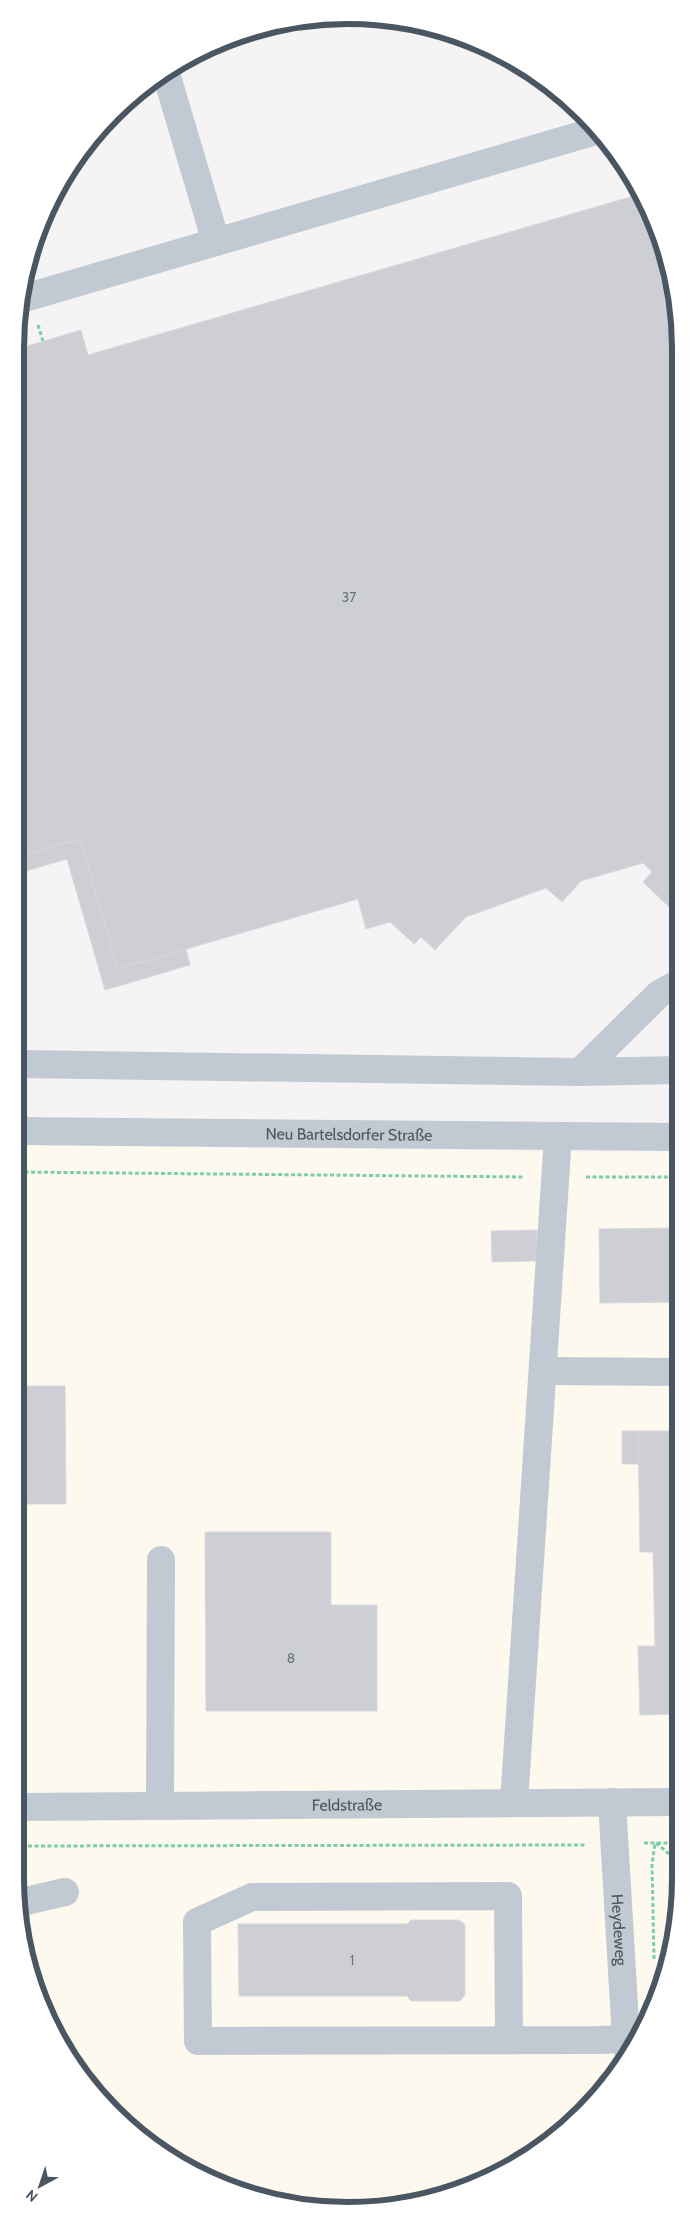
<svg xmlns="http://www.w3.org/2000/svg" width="696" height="2226" font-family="Cabin,sans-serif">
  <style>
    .commercial { fill: #fdf9ef }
    .building { fill: #cdcfd5; stroke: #d7d9de }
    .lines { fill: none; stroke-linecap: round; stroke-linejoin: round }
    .path { stroke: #7ad0a6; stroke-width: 3; stroke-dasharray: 4 2.5; stroke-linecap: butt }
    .minor { stroke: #c1cad2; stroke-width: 28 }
    .labels { text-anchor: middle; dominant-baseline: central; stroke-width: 5; stroke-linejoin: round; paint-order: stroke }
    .number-label { font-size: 14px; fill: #6b747e }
    .street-label { font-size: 16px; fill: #4a5661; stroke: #fff }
    .rim { fill: none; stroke: #4a5661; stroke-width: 6 }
  </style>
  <rect width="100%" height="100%" fill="#f5f3f3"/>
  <polygon class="commercial" points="18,1145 680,1153 681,1878 675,1943 656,2006 625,2063 584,2113 533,2155 434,2200 369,2210 305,2208 200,2177 146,2142 98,2098 40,2005 21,1943 15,1878"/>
  <g class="building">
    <polygon points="636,185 647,201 678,304 679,896 669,907 643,882 652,872 643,863 581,881 562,902 546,888 466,917 435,950 421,937 414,944 390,922 366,929 358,899 118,969 80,839 19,857 21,348 81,330 88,355 630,197"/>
    <polygon points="80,839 118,969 186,949 190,965 105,990 67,859 19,873 19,857"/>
    <polygon points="680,1228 680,1302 600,1303 599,1229"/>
    <polygon points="537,1230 537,1261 492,1262 491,1231"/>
    <polygon points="17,1386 65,1386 66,1504 17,1504"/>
    <polygon points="622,1431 638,1431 639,1464 622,1464"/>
    <polygon points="638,1431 680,1431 681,1714 640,1715 638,1646 655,1646 653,1552 640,1552"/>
    <polygon points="205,1532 331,1532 331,1605 377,1605 377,1711 206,1711"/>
    <polygon points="411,1920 459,1920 465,1925 465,1995 460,2001 411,2001 407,1996 239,1996 238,1924 407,1924"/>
  </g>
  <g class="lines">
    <g class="path">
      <polyline points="38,325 43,341"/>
      <polyline points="18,1172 525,1177"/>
      <polyline points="586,1177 680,1177"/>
      <polyline points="644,1843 681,1843"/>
      <polyline points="656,1843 681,1864"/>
      <polyline points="15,1846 585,1845"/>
      <polyline points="654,1959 652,1864 655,1843"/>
      <polyline points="654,1977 669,1961"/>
      <polyline points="655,1983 657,1999"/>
      <polyline points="603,2074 605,2087"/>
    </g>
    <g class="minor">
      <polyline points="165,70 216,242"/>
      <polyline points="21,299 599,130"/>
      <polyline points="18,1064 580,1072 680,1070"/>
      <polyline points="580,1072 659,994 679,983"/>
      <path id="s1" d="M18 1131 680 1137"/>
      <polyline points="543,1371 680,1372"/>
      <path id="s2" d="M612 1802 626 2039 629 2056"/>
      <polyline points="514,1803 558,1136"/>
      <polyline points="160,1806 161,1560"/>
      <path id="s3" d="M15 1807 681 1802"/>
      <polyline points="17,1903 65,1892"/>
      <polyline points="509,2040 508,1896 252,1897 197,1922 198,2041 598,2040 626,2039"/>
    </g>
  </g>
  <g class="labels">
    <g class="number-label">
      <text x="349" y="597">37</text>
      <text x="291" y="1658">8</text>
      <text x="352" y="1960">1</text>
    </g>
    <g class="street-label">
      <text stroke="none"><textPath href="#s1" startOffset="331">Neu Bartelsdorfer Straße</textPath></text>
      <text stroke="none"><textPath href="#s3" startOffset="332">Feldstraße</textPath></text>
      <text stroke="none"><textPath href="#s2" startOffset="128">Heydeweg</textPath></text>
    </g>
  </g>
  <path d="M0 0H696V2226H0ZM348 24H348A324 324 0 0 1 672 348V1878A324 324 0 0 1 348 2202H348A324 324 0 0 1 24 1878V348A324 324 0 0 1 348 24Z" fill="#fff" fill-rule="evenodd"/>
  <path class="rim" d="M348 24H348A324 324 0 0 1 672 348V1878A324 324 0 0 1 348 2202H348A324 324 0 0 1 24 1878V348A324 324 0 0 1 348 24Z"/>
  <g transform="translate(40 2186) rotate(220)" stroke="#ffffff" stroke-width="4" paint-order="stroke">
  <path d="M0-4L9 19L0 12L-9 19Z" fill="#4a5661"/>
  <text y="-8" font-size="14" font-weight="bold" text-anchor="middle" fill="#4a5661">N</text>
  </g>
</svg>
